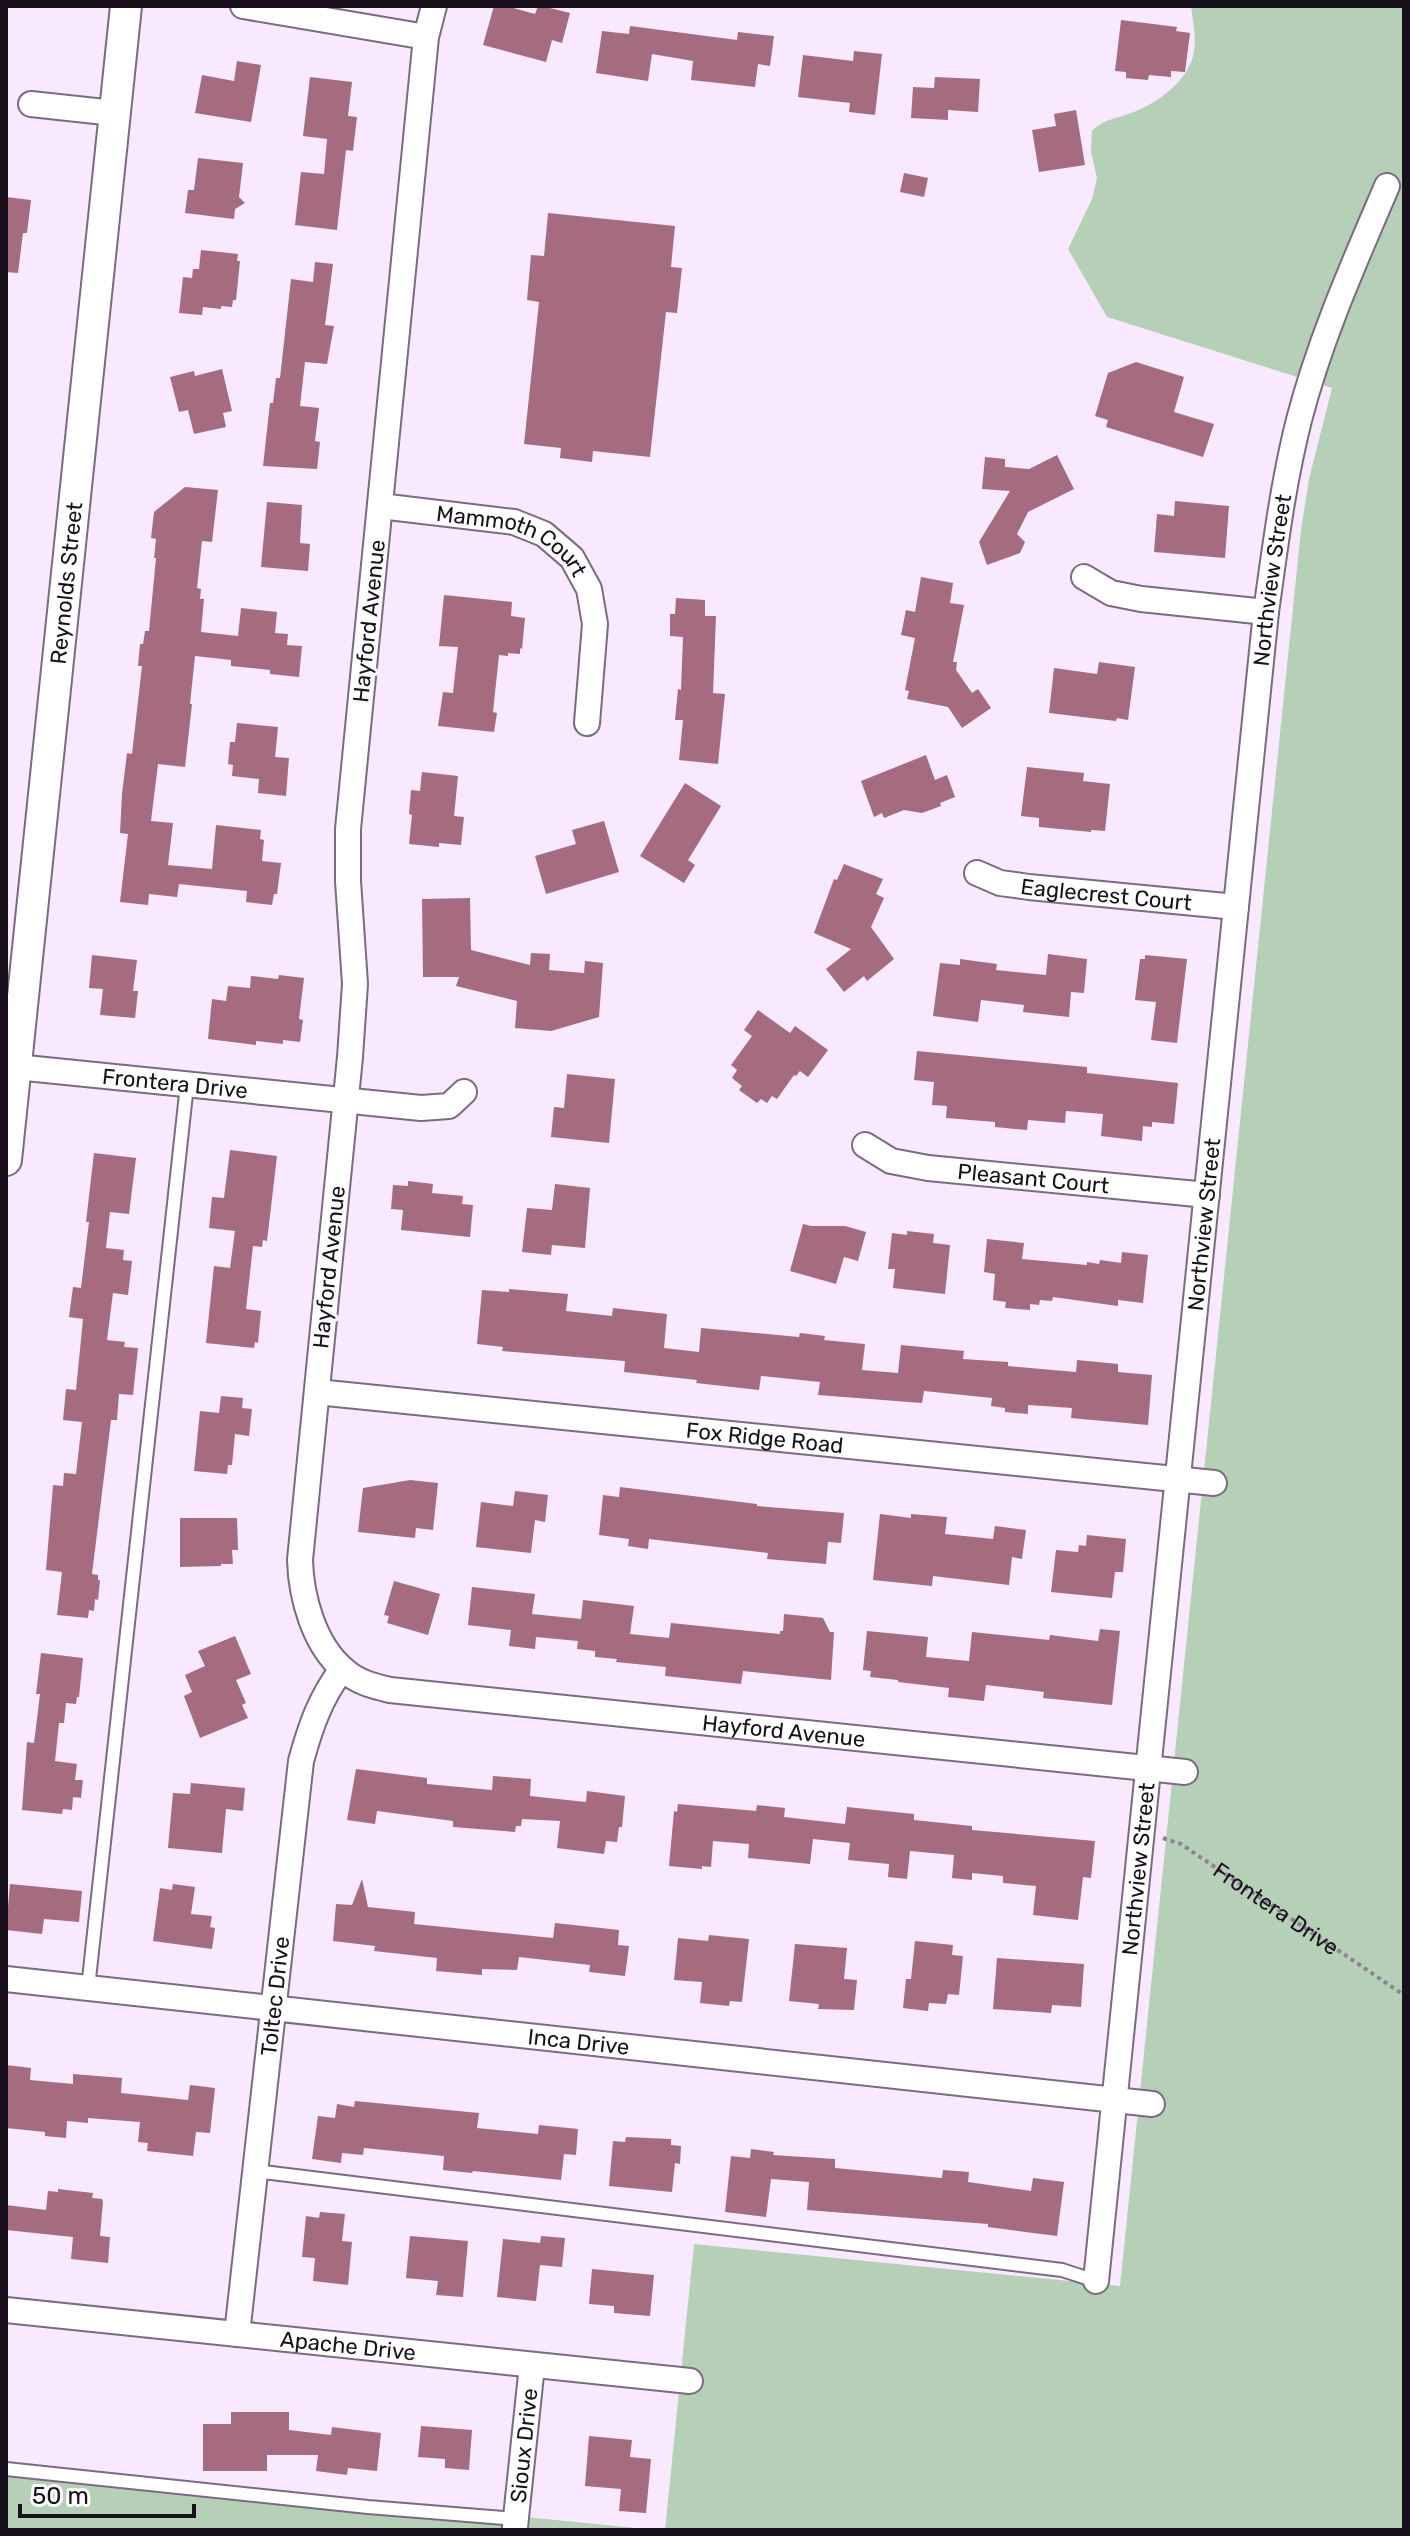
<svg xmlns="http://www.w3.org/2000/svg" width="1410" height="2536" font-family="Rubik,sans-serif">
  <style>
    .green { fill: #b5d0b6 }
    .building { fill: #a46c7e }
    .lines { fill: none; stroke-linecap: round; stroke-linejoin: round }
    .service-casing { stroke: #7b6a82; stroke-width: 16 }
    .minor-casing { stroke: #7b6a82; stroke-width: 28 }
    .tertiary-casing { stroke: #7b6a82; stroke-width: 34 }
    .path { stroke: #8d8292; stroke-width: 4; stroke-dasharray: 4 4; stroke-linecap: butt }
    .service { stroke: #fff; stroke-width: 12 }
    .minor { stroke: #fff; stroke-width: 24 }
    .tertiary { stroke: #fff; stroke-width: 30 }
    .labels { text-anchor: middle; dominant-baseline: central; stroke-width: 6; stroke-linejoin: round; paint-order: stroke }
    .street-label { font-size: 22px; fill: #18111b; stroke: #fcfcfc }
  </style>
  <rect width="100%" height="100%" fill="#f8e9ff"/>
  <g class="green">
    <path d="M1191 6H1404V2530H665L694 2244 1120 2286 1301 530 1309 479 1332 388 1107 317 1068 249 1092 199 1097 178 1091 152 1092 131C1103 119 1116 119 1131 113 1156 104 1186 83 1193 56 1197 40 1193 22 1191 6Z"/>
    <polygon points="6,2465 656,2530 6,2530"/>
  </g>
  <g class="building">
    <polygon points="494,6 506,6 535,14 538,6 542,6 570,13 562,43 552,40 546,62 483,45"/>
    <polygon points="1121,20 1177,27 1176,31 1190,33 1185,72 1171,71 1171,77 1149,75 1148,80 1126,78 1126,72 1115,71"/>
    <polygon points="630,26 737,40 738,32 774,36 770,66 758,64 755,87 691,80 693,61 652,54 648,81 596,73 602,31 629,34"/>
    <polygon points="854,51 882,54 875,115 849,112 850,103 798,97 803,55 853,61"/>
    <polygon points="237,61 261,65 251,122 195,113 202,75 234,81"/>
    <polygon points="310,77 352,82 348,116 357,117 353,151 346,150 337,230 295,225 301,172 324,174 327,139 303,136"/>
    <polygon points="935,77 980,79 978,112 948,110 948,120 911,118 913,87 934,88"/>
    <polygon points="1076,110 1085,165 1039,172 1032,130 1056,126 1054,114"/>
    <polygon points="198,158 243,163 239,197 245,203 235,209 234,219 185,213 188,190 194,190"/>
    <polygon points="904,173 928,178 924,197 900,192"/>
    <polygon points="6,197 31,200 27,233 23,233 18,273 6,272"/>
    <polygon points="548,213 675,226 671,267 682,268 677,313 666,312 650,457 593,451 592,462 560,458 561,448 524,444 539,302 527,300 531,255 544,256"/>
    <polygon points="201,250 238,254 237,261 240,261 236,300 233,300 232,307 221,306 221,309 203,307 202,315 179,313 183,277 192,278 193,269 199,269"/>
    <polygon points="315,262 333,264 325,325 334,326 327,364 305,362 300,406 319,408 315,441 320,442 317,469 263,466 270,403 273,403 276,378 280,378 291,279 313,282"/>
    <polygon points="1136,362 1184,377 1174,412 1214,424 1203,457 1106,427 1108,420 1095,416 1108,373"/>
    <polygon points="222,369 232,411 223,413 226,427 194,434 188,410 179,412 170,377 194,371 195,376"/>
    <polygon points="1057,455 1074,489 1028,512 1017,534 1025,542 1020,553 987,565 979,542 1010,491 982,489 985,457 1005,459 1005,467 1029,469"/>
    <polygon points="185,487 218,490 212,542 202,541 197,588 201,589 200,599 204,599 201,632 238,636 241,608 277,612 275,633 288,634 287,645 302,646 299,677 270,674 270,670 231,666 231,660 195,656 190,704 192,704 185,767 158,764 151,821 173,823 168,865 212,869 216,825 261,830 260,839 264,840 262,861 281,863 277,894 274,894 272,905 246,902 247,891 179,884 177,897 149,894 148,905 120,902 128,834 120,833 122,794 127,753 132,754 142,666 138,666 140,644 143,644 145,631 149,631 156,558 154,558 156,539 151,538 154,512"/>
    <polygon points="1175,501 1229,506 1225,558 1154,552 1157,514 1174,516"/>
    <polygon points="267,502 302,505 300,543 310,544 308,571 261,567"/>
    <polygon points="921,577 953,583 950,603 964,605 953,662 957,662 956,670 972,693 978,689 991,708 962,728 948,707 907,699 909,691 905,690 915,638 901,635 906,610 915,612"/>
    <polygon points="444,595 512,602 511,616 525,618 522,649 520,648 520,654 508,653 508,656 499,655 493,712 497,713 494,732 438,726 443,692 453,693 458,647 439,646"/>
    <polygon points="676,598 705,600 705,616 716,616 713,693 725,694 718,764 679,760 683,720 675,720 678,689 681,690 683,637 670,636 670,614 675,614"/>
    <polygon points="1099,662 1135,667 1128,720 1117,718 1116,721 1049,713 1054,668 1097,674"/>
    <polygon points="237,723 278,727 275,757 289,758 286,796 258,793 259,779 232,776 233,765 228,764 230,742 235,742"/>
    <polygon points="926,755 935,780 947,775 955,797 940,803 941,806 922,813 904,810 884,818 882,813 874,817 861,781"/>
    <polygon points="1027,767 1084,773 1083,781 1110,784 1105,831 1091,830 1091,832 1039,827 1039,818 1021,816"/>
    <polygon points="422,772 458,776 454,816 464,817 461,845 439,843 439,847 409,844 412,815 409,814 411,790 420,791"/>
    <polygon points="685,783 721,806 688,860 695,865 684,883 640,856"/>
    <polygon points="604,821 619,872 546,894 535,856 576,844 572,830"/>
    <polygon points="844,864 883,879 876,894 884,898 871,927 894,959 867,981 864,976 844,992 826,969 851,949 814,933 834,879 837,880"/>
    <polygon points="470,898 471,950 530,965 531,953 550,954 549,970 584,973 585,961 603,963 599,1017 551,1031 515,1028 517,1001 456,986 459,977 423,977 422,899"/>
    <polygon points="1048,954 1087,959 1084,993 1071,992 1069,1017 1023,1012 1024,1005 981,1000 978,1022 933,1016 940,963 960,965 960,959 997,964 996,970 1046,975"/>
    <polygon points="92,955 137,960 133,991 138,991 135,1018 100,1015 103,989 89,988"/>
    <polygon points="1145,955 1187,959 1177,1043 1151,1040 1156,1002 1135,1000 1140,959 1145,959"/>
    <polygon points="279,975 304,978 299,1019 303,1020 300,1042 283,1040 283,1044 256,1041 256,1045 208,1039 212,999 226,1001 228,986 250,988 251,976 278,979"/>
    <polygon points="758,1010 790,1033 795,1026 828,1050 808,1077 800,1071 796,1076 794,1075 777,1099 772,1096 767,1103 761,1099 757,1103 739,1090 742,1086 732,1078 737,1070 731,1065 752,1036 744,1030"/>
    <polygon points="917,1051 1087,1067 1087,1073 1178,1083 1174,1124 1152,1122 1152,1127 1143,1126 1142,1141 1101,1136 1103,1114 1066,1111 1065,1123 1028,1120 1027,1130 995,1127 995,1122 946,1118 947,1106 932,1105 934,1082 914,1080"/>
    <polygon points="567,1074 615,1079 609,1143 551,1137 554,1107 564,1108"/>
    <polygon points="230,1150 277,1156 267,1241 263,1240 262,1247 253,1246 246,1309 261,1311 258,1343 255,1342 254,1348 206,1343 214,1266 230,1268 235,1231 209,1228 212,1197 224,1198"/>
    <polygon points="94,1153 136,1158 129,1214 110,1212 106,1248 124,1250 123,1260 132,1261 128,1295 113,1293 107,1340 125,1342 124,1347 138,1348 133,1395 119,1394 117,1420 111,1420 92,1574 98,1575 98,1580 100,1580 98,1600 95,1599 94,1611 89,1610 88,1618 57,1615 62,1572 46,1570 53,1485 63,1486 64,1473 76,1474 82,1422 63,1420 66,1389 76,1390 83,1319 69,1317 73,1287 81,1288 89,1222 86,1222"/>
    <polygon points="408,1181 433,1184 432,1193 463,1196 462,1204 473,1205 470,1237 401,1230 403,1210 391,1209 393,1185 408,1186"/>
    <polygon points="555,1184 590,1188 585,1248 552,1245 551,1255 522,1252 527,1208 552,1210"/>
    <polygon points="803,1224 811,1226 845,1226 866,1232 858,1261 844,1257 836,1284 790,1271"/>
    <polygon points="907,1231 934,1234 933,1243 950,1245 945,1294 893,1288 895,1269 888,1269 892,1233 907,1235"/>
    <polygon points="987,1239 1024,1243 1022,1259 1087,1265 1087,1262 1099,1264 1100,1260 1121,1263 1122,1252 1148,1255 1143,1303 1118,1300 1118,1306 1053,1297 1052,1301 1040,1300 1039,1305 1030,1304 1030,1310 1005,1308 1006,1302 993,1300 995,1274 984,1272"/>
    <polygon points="509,1289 568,1294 566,1311 612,1316 613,1308 667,1314 664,1348 699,1352 701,1328 799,1337 800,1333 825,1336 824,1340 865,1344 862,1370 898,1373 901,1345 964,1351 963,1359 1008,1362 1008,1366 1076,1372 1077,1360 1118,1364 1118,1372 1152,1375 1148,1425 1071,1418 1072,1408 1028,1405 1028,1414 1005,1412 1005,1408 991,1406 992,1398 924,1391 922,1403 818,1395 820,1382 761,1376 759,1390 696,1383 697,1380 624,1372 625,1361 502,1351 503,1347 477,1344 482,1290 509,1292"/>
    <polygon points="221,1396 243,1398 242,1408 252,1409 249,1436 235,1434 232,1465 228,1465 227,1474 194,1471 200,1411 219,1413"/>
    <polygon points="410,1480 438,1483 433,1530 416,1528 415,1538 358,1532 363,1488"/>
    <polygon points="620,1487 757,1504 757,1506 844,1513 841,1543 828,1542 826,1564 767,1559 768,1553 649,1539 648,1549 628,1546 629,1539 599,1535 603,1495 619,1497"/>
    <polygon points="515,1491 548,1495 545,1522 535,1520 531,1553 476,1547 481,1502 513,1506"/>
    <polygon points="880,1514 911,1518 911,1514 947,1517 945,1534 993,1539 995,1526 1026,1530 1022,1559 1012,1557 1009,1585 933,1576 932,1586 873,1580"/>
    <polygon points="180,1518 237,1518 238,1550 232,1550 233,1564 221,1564 221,1566 180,1567"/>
    <polygon points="1087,1535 1126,1539 1123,1572 1115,1572 1112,1598 1051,1592 1056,1550 1078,1552 1079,1545 1086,1546"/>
    <polygon points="394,1581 440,1594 428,1635 387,1623 389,1616 384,1615"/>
    <polygon points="472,1587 535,1594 532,1614 581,1619 583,1600 634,1606 630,1634 669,1638 671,1623 780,1634 780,1631 783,1631 784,1614 823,1618 830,1632 834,1632 831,1680 743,1671 741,1684 665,1676 666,1667 616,1662 617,1659 595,1657 595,1651 577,1649 578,1641 536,1637 535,1649 509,1646 511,1630 468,1625"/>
    <polygon points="1100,1629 1120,1631 1112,1705 1043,1698 1044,1692 986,1685 984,1701 948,1697 949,1688 898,1682 898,1680 870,1677 871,1671 863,1670 867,1631 928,1637 926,1657 969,1661 972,1632 1049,1640 1050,1635 1098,1641"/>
    <polygon points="235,1636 251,1674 236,1680 246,1703 242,1705 248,1718 200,1738 184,1696 192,1692 185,1675 205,1666 198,1651"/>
    <polygon points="41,1653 83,1658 79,1697 77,1697 76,1704 66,1703 64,1723 59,1723 55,1761 77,1764 75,1780 83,1780 81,1798 73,1797 72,1810 63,1809 62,1814 22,1810 27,1742 34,1743 40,1694 36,1694"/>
    <polygon points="356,1769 427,1778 427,1784 492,1790 493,1776 531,1779 530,1796 586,1802 587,1791 625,1796 622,1827 619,1827 617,1842 606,1841 604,1854 557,1848 560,1821 522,1819 521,1826 516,1826 515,1832 453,1827 453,1821 377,1811 375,1824 347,1820"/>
    <polygon points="191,1783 245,1788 243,1811 226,1809 222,1853 168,1848 173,1793 190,1794"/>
    <polygon points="678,1804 756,1811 757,1805 785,1808 784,1817 845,1824 847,1807 914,1814 914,1820 972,1826 972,1830 1095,1841 1091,1878 1083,1877 1078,1920 1033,1915 1036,1886 1003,1883 1003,1876 972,1873 972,1880 952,1878 954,1855 910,1851 907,1879 888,1877 889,1864 848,1860 850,1843 813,1839 810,1864 748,1858 749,1844 713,1841 711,1867 702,1866 702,1869 669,1866 674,1811 677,1812"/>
    <polygon points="362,1879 368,1907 415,1912 414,1924 553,1938 555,1923 619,1930 618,1945 629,1946 625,1976 589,1972 590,1965 519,1957 517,1970 482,1969 482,1975 436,1971 437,1958 374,1951 375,1946 333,1941 336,1904 352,1905"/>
    <polygon points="10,1884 82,1891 79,1922 44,1919 42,1934 6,1930"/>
    <polygon points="173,1884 195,1887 191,1914 212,1916 210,1927 215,1928 212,1949 153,1941 160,1888 172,1890"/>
    <polygon points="709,1935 749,1939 742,2002 730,2001 729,2006 700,2003 702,1982 674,1980 678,1938 708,1941"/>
    <polygon points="915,1941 953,1945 952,1955 963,1956 959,1995 948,1994 946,2004 929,2003 928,2011 903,2008 906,1979 911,1979"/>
    <polygon points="795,1944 847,1948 844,1979 857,1980 854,2010 818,2009 819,2004 789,2001"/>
    <polygon points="997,1958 1084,1964 1081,2007 1052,2005 1051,2013 993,2009"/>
    <polygon points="6,2065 31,2068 30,2080 73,2084 73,2074 122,2078 121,2093 188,2100 190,2085 215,2088 210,2133 196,2132 193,2156 147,2151 148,2143 138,2142 140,2122 88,2118 88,2123 67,2121 66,2138 45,2136 45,2132 6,2128"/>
    <polygon points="355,2101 479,2113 477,2128 538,2134 539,2125 578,2129 576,2155 564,2154 561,2180 473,2171 472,2173 443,2170 444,2156 364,2148 363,2155 342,2153 341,2163 312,2159 318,2116 335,2118 337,2104 354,2107"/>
    <polygon points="626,2137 671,2139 671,2145 681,2146 680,2164 675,2163 672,2192 609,2186 613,2141 625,2142"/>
    <polygon points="751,2149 774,2152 773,2155 835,2159 835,2168 942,2178 943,2170 969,2172 968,2182 1031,2191 1033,2178 1064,2182 1057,2236 988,2227 988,2224 807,2210 809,2182 771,2179 766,2217 725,2212 731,2156 750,2158"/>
    <polygon points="58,2189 93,2193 92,2198 102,2199 103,2202 100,2236 110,2237 108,2263 71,2259 73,2237 6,2230 6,2205 46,2210 48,2191 58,2192"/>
    <polygon points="320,2212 345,2214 342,2241 352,2242 348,2285 313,2281 315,2258 302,2257 306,2216 319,2218"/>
    <polygon points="410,2236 468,2241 463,2297 436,2295 438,2281 406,2278"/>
    <polygon points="541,2236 565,2238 562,2267 540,2265 536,2301 497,2297 503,2239 540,2243"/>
    <polygon points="592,2269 654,2275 650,2316 614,2313 614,2306 589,2304"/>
    <polygon points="231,2412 289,2412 289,2430 331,2435 332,2427 381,2433 377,2471 348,2468 347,2475 316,2471 318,2455 267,2455 267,2471 203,2471 203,2424 231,2424"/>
    <polygon points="421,2426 472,2430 469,2470 445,2468 445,2459 418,2457"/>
    <polygon points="589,2436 632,2440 630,2457 651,2459 646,2513 619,2511 621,2489 585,2486"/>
  </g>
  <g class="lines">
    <g class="service-casing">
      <g id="service">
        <polyline points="88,1988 187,1085"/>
        <polyline points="255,2171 1062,2270 1096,2281"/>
        <polyline points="6,2469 368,2507 516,2519"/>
      </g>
    </g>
    <g class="minor-casing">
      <g id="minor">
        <polyline points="243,6 426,37"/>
        <path id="s2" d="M434 6 426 37 348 829V881L355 984 350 1057 300 1560C301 1597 314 1645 344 1670 357 1682 373 1686 390 1690L1185 1772"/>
        <polyline points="31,104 114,113"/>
        <path id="s3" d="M380 506 514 522 544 534 572 558 589 589 595 624 587 723"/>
        <polyline points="1084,577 1111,593 1141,599 1266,612"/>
        <path id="s4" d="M977 873 1000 883 1029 887 1236 907"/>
        <path id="s5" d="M6 1066 421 1108 449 1106 464 1092"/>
        <path id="s6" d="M865 1145 891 1161 928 1168 1207 1195"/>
        <path id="s7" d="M317 1392 1214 1483"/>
        <path id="s8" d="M6 1979 1152 2104"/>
        <path id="s9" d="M1096 2281 1266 612C1275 548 1283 483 1299 420 1320 339 1354 263 1387 186"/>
        <path id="s10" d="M6 2310 690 2381"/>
        <path id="s11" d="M237 2334 301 1761C311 1725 320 1699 342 1669"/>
        <path id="s12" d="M515 2527 532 2365"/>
      </g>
    </g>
    <g class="tertiary-casing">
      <g id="tertiary">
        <path id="s13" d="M6 1160 126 6"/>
      </g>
    </g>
    <path class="path" id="s1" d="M1163 1838 1181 1844 1404 1995"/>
    <use href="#service" class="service"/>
    <use href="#minor" class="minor"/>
    <use href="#tertiary" class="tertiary"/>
  </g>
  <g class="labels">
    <g class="street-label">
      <text stroke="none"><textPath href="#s3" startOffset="140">Mammoth Court</textPath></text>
      <text stroke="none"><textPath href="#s9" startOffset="1710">Northview Street</textPath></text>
      <text stroke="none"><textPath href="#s13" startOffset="580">Reynolds Street</textPath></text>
      <text transform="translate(369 621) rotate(-84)">Hayford Avenue</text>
      <text stroke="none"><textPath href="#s4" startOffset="132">Eaglecrest Court</textPath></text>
      <text stroke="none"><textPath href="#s5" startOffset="170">Frontera Drive</textPath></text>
      <text stroke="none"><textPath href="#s6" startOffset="174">Pleasant Court</textPath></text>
      <text stroke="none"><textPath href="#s9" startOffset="1062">Northview Street</textPath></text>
      <text transform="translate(329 1267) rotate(-84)">Hayford Avenue</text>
      <text stroke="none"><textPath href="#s7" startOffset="450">Fox Ridge Road</textPath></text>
      <text stroke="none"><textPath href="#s2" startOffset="2130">Hayford Avenue</textPath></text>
      <text stroke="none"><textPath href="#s9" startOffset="414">Northview Street</textPath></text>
      <text stroke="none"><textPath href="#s1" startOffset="134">Frontera Drive</textPath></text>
      <text stroke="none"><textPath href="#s11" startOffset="340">Toltec Drive</textPath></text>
      <text stroke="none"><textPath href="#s8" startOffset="576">Inca Drive</textPath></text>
      <text stroke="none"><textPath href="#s10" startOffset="344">Apache Drive</textPath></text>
      <text stroke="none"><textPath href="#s12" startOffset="82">Sioux Drive</textPath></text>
    </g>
  </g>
  <rect width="1410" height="2536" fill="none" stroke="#18111b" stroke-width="16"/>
  <path d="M20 2504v12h174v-12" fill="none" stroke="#18111b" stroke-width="4"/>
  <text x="32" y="2504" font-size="24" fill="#18111b" stroke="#fcfcfc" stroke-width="6" paint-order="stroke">50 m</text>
</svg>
